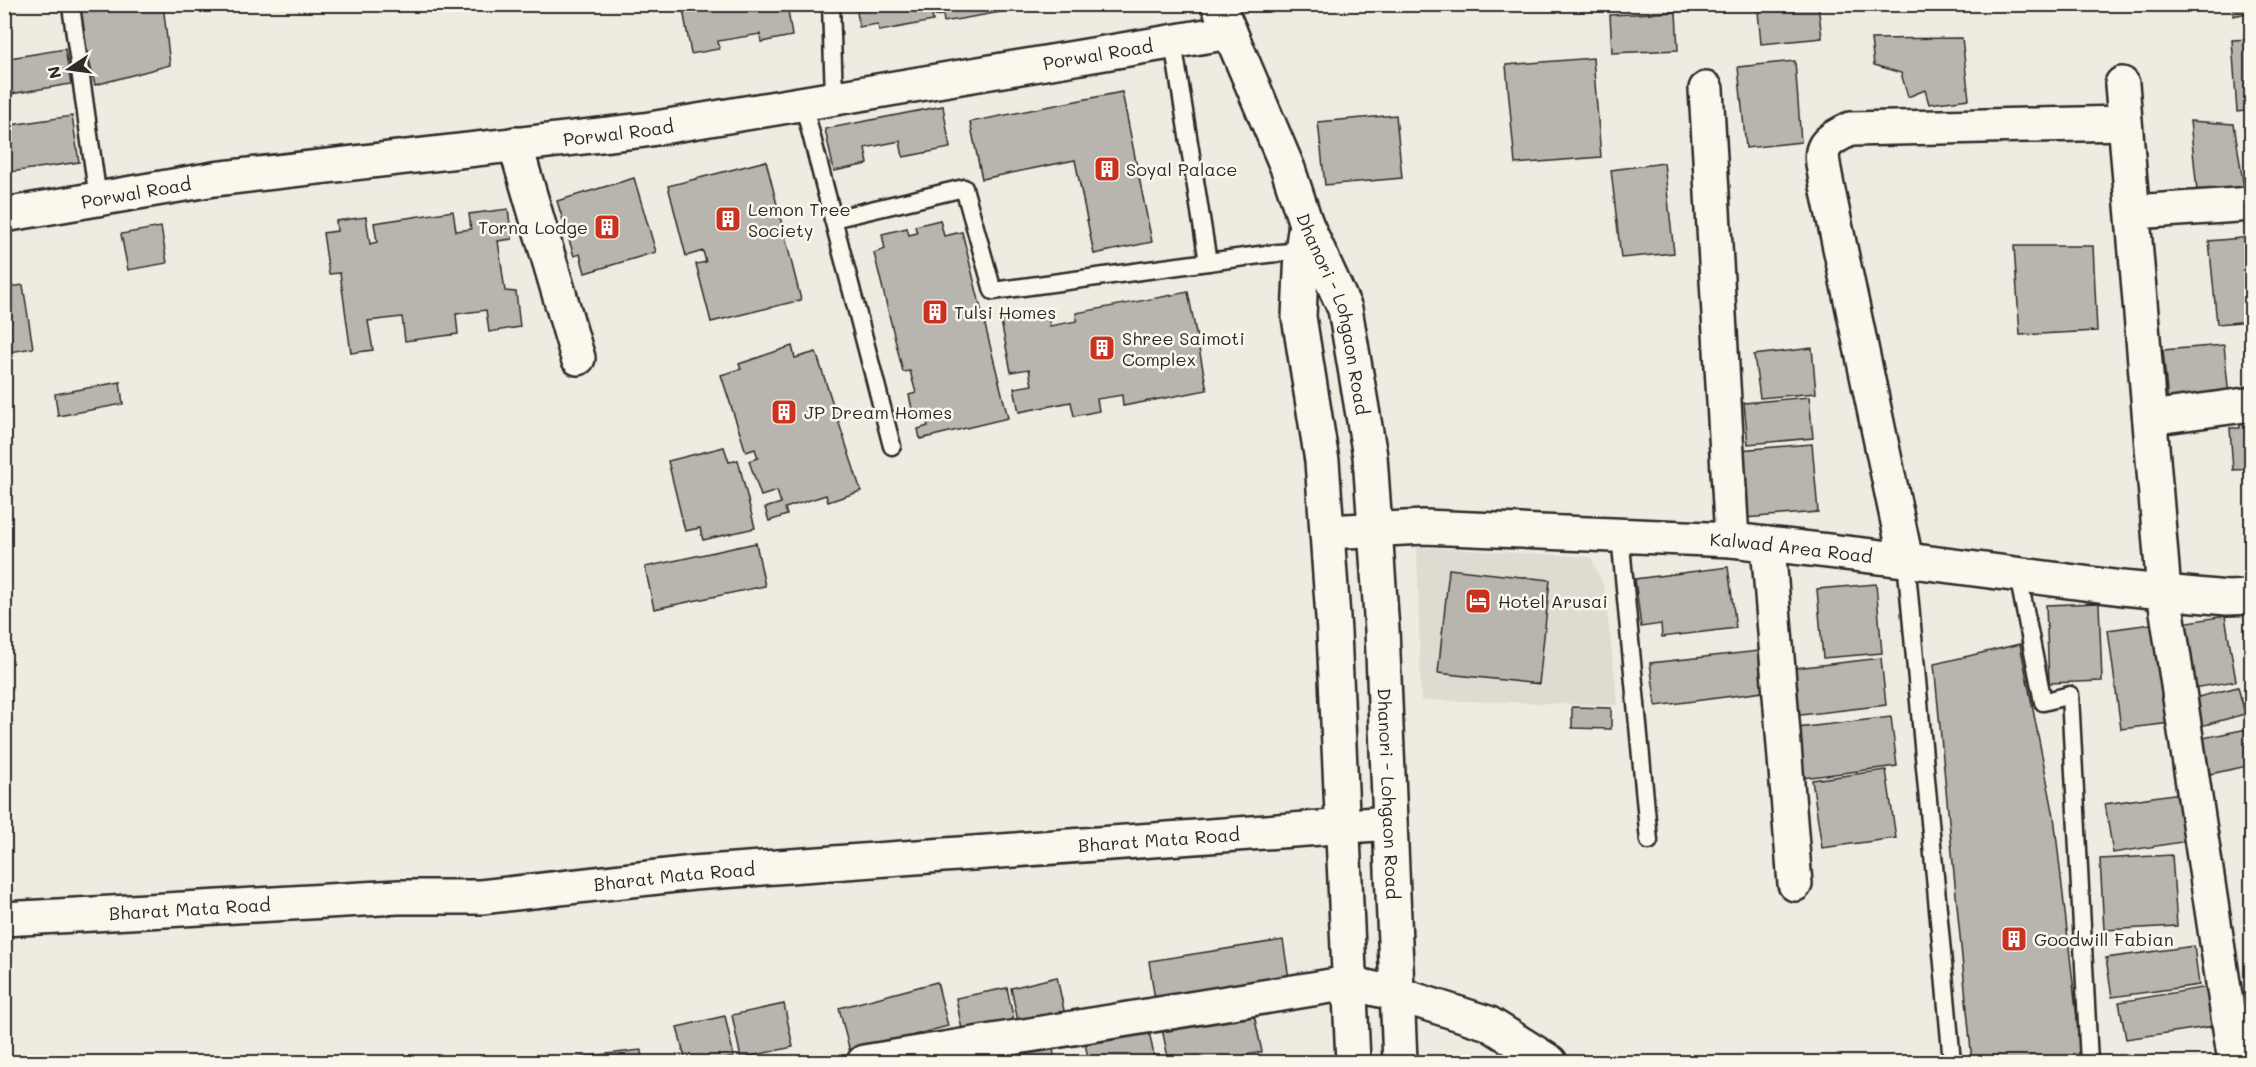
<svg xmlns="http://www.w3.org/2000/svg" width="2256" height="1067" font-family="Mali,sans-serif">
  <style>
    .built { fill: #dedbd1 }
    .building { fill: #b8b5ae; stroke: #2b2b2b; stroke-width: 1.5 }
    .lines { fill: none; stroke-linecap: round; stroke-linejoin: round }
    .lane-casing { stroke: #2b2b2b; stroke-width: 21 }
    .street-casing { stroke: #2b2b2b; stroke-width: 38 }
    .secondary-casing { stroke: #2b2b2b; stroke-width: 38 }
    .lane { stroke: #fbf7ec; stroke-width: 16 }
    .street { stroke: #fbf7ec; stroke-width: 33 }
    .secondary { stroke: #fbf7ec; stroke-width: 33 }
    .labels { text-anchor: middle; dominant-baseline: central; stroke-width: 5; stroke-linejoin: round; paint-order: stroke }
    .street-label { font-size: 18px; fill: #2b2b2b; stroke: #fbf7ec }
    .poi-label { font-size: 18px; fill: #2b2b2b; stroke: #fbf7ec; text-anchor: start }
  </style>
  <rect width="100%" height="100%" fill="#eeebe0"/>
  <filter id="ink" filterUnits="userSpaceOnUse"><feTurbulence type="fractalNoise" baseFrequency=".0167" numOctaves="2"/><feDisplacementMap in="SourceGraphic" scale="12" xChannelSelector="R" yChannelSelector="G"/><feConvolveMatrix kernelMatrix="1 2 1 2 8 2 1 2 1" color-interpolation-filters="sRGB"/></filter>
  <g filter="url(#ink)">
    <polygon class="built" points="1417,547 1591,557 1604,587 1618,705 1421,700"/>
    <g class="building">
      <polygon points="75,4 163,4 170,65 95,85"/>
      <polygon points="682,4 787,4 792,36 761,42 760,34 718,41 719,49 691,54"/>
      <polygon points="856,4 1041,4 1041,5 944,22 943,15 932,16 933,21 879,31 878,24 859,27"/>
      <polygon points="2233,4 2252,4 2252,12 2233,16"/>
      <polygon points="1818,5 1822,38 1761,44 1758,11"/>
      <polygon points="1676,12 1678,50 1612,53 1610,15"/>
      <polygon points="1962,38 1969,99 1929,104 1925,90 1908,97 1901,73 1874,65 1871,39"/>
      <polygon points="2252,39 2252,110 2237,112 2232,40"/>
      <polygon points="65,49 71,84 4,95 4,59"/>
      <polygon points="1593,58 1601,157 1515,164 1506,65"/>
      <polygon points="1795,61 1801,142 1746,148 1738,67"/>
      <polygon points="1122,92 1152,242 1094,254 1075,160 982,179 970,122"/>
      <polygon points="943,106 950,148 903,157 900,141 865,148 868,164 834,171 825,129"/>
      <polygon points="1396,115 1402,178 1325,185 1318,122"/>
      <polygon points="72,116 79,162 4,173 4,126"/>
      <polygon points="2190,121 2234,124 2244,189 2197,191"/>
      <polygon points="766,161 801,300 711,322 696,264 706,262 703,251 686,256 668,186"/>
      <polygon points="1664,163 1674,253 1621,258 1611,170"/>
      <polygon points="634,178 656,252 585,273 580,254 574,256 557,201"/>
      <polygon points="508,209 512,239 498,241 505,291 516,292 520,327 489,332 486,310 456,314 458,334 405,341 402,317 368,321 373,350 351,353 340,273 329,274 323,233 337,231 336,221 366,217 370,244 377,242 374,223 453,211 456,231 471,229 469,214"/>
      <polygon points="940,220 944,236 962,232 1008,418 920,439 918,429 928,426 925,414 914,418 909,395 916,393 910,371 903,372 874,253 885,249 882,234 907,228 909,235 917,233 915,226"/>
      <polygon points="161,227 167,263 128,270 121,234"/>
      <polygon points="2252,237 2252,321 2217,324 2209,241"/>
      <polygon points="2014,246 2093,246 2097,331 2020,335"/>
      <polygon points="23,285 33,348 4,353 4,288"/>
      <polygon points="1188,292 1207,390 1123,406 1122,395 1097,399 1099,411 1074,416 1071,402 1019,412 1014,388 1032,385 1029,369 1011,372 1001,321 1047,312 1050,326 1077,321 1076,313"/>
      <polygon points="2224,345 2229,397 2168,403 2163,350"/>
      <polygon points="792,346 795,358 816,352 861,491 828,502 826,495 785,508 787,515 769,521 765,508 781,503 777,491 761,496 749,461 758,458 755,449 746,452 721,375 741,369 739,364"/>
      <polygon points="1812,348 1816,393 1760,398 1754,355"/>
      <polygon points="120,382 123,404 58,416 55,394"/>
      <polygon points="1809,397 1813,438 1748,444 1744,403"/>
      <polygon points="2252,407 2252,469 2233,470 2230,428 2240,428 2239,408"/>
      <polygon points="1812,444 1818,512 1745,518 1739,450"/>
      <polygon points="724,447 729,462 738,460 755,528 703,540 700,528 685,531 668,461"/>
      <polygon points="756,543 765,586 654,609 645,567"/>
      <polygon points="1728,567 1736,628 1662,637 1661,624 1641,627 1635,579"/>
      <polygon points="1449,569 1550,580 1539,684 1438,673"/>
      <polygon points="1876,584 1882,653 1823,658 1817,589"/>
      <polygon points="2099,603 2102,681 2049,683 2046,605"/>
      <polygon points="2225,616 2236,681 2187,689 2176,624"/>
      <polygon points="2158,623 2171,723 2121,729 2108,630"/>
      <polygon points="2020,644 2054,816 2082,1062 1972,1062 1934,664"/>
      <polygon points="1759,651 1763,692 1656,706 1650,663"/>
      <polygon points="1881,658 1886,705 1793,716 1787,669"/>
      <polygon points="2238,687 2245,714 2197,727 2190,699"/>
      <polygon points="1572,707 1611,708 1611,729 1572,728"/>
      <polygon points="1891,717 1897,766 1795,779 1789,729"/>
      <polygon points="2252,728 2252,765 2210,774 2203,738"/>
      <polygon points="1886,770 1896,838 1822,848 1812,780"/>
      <polygon points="2180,793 2188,841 2113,853 2105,804"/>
      <polygon points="2172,855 2177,926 2104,930 2100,859"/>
      <polygon points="1283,940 1290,985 1156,1006 1149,961"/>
      <polygon points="2194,946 2199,985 2112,997 2106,958"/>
      <polygon points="1057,977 1065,1015 1019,1026 1011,988"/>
      <polygon points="937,982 948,1026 850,1052 839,1008"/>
      <polygon points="2207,987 2214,1026 2126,1039 2119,1002"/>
      <polygon points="1007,988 1016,1031 964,1040 956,998"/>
      <polygon points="784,1004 793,1047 741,1058 732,1015"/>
      <polygon points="1253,1010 1262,1052 1210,1062 1169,1062 1162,1029"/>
      <polygon points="725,1016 734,1057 712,1062 686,1062 677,1027"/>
      <polygon points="2252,1021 2252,1049 2251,1049 2245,1023"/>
      <polygon points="1148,1026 1155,1061 1089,1062 1084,1039"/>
      <polygon points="1053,1048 1055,1062 1004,1062 1003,1059"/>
      <polygon points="641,1050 642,1062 537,1062"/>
    </g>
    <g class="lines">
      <g class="lane-casing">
        <g id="lane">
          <polyline points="831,4 834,98"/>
          <polyline points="71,6 98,199"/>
          <polyline points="1173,42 1208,262"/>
          <polyline points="803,103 892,446"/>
          <polyline points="833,219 964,188 993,291 1267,254 1302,251"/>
          <polyline points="1620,535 1649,841"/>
          <polyline points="1906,560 1952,1062"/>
          <polyline points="2018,575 2043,702 2070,695 2089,1062"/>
        </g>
      </g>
      <g class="street-casing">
        <g id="street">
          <polyline points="2122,84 2164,592 2235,1062"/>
          <polyline points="1706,89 1732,540"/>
          <polyline points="515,144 578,358"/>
          <polyline points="2149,211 2252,204"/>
          <polyline points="2150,418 2252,404"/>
          <polyline points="1768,544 1795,884"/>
          <path d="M1906 560 1827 186C1821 151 1815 146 1850 129L2125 123"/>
          <polyline points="864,1062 1349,983 1397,994 1488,1023 1550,1062"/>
        </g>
      </g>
      <g class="secondary-casing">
        <g id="secondary">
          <path id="s1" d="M1218 4 1288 169 1306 224 1345 309 1370 456 1382 630 1400 1062"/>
          <path id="s2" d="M4 215 214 179 644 130 1230 32"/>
          <polyline points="1306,224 1302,251 1299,317 1322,461 1327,532 1334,632 1353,1062"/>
          <path id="s3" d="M1327 532 1424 527 1732 540 1906 560 2122 588 2227 598 2252 597"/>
          <path id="s4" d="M4 919 398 897H481L693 873 1390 823"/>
        </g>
      </g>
      <use href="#lane" class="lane"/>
      <use href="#street" class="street"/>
      <use href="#secondary" class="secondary"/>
    </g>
  </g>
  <defs>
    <g id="building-square" transform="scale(1.35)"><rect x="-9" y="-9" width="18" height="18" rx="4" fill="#c8321e" stroke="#fbf7ec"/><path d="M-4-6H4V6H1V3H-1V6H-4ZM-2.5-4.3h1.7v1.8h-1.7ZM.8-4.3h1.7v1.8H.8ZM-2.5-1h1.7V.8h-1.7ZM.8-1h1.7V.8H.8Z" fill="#fff"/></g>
    <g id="hotel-square" transform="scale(1.35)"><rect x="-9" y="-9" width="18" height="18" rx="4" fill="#c8321e" stroke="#fbf7ec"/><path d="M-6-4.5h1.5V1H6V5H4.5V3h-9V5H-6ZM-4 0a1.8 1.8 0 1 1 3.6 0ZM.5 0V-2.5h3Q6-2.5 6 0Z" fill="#fff"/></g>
  </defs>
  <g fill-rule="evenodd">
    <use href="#building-square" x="1107" y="169"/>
    <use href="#building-square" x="728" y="219"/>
    <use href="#building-square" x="607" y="227"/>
    <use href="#building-square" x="935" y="312"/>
    <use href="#building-square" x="1102" y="348"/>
    <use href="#building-square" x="784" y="412"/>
    <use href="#hotel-square" x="1478" y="601"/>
    <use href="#building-square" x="2014" y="939"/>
  </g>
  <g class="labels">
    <g class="street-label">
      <text stroke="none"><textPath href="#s2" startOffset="1106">Porwal Road</textPath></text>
      <text stroke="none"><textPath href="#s2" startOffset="620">Porwal Road</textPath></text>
      <text stroke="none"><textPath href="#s2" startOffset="134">Porwal Road</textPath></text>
      <text stroke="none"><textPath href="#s1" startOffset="332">Dhanori - Lohgaon Road</textPath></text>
      <text stroke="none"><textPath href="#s3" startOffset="465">Kalwad Area Road</textPath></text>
      <text stroke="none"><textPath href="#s1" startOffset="818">Dhanori - Lohgaon Road</textPath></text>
      <text stroke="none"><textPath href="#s4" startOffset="1158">Bharat Mata Road</textPath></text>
      <text stroke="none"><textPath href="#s4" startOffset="672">Bharat Mata Road</textPath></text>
      <text stroke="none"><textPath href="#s4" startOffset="186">Bharat Mata Road</textPath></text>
    </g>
    <g class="poi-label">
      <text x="1126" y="169">Soyal Palace</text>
      <text x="748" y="209">Lemon Tree<tspan x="748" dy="21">Society</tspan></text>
      <text x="588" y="227" text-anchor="end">Torna Lodge</text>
      <text x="954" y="312">Tulsi Homes</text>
      <text x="1122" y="338">Shree Saimoti<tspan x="1122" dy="21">Complex</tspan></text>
      <text x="804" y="412">JP Dream Homes</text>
      <text x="1498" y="601">Hotel Arusai</text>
      <text x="2034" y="939">Goodwill Fabian</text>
    </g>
  </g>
  <rect width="2256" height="1067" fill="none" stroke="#fbf7ec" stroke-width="24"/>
  <rect x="12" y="12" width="2232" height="1043" fill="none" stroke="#2b2b2b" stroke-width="2" filter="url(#ink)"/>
  <g transform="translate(69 69) rotate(257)" stroke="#fbf7ec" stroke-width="4.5" paint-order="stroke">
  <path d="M0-4.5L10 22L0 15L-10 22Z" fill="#2b2b2b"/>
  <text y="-9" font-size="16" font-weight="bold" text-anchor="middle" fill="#2b2b2b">N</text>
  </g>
</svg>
